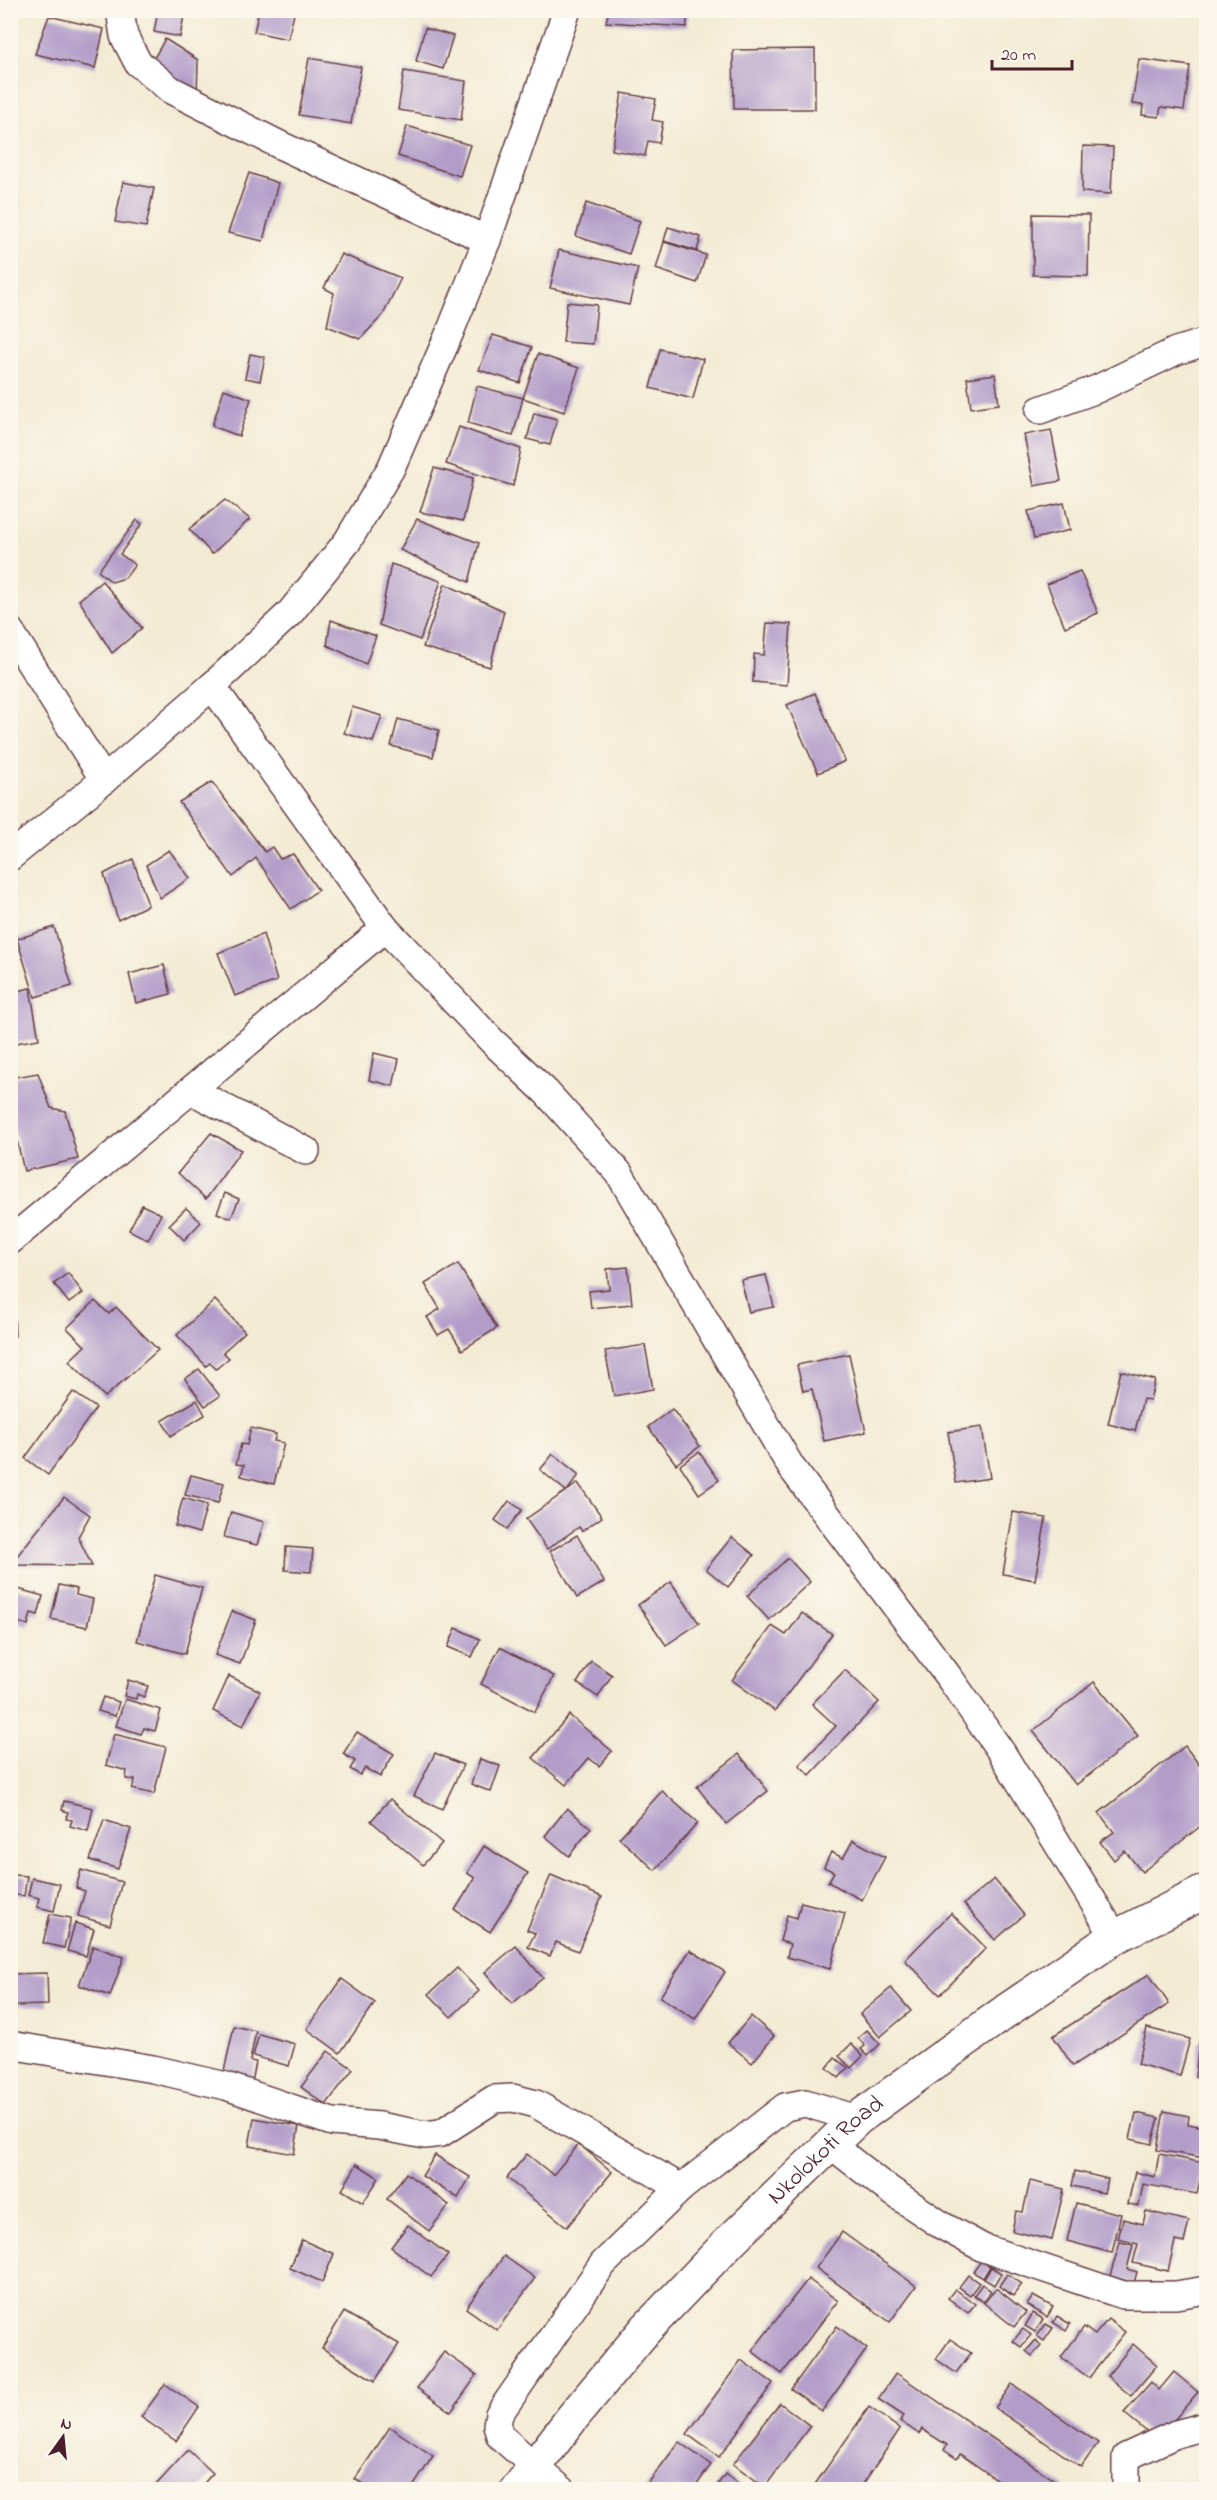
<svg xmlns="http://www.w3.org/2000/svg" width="1217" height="2500" font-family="'Indie Flower',sans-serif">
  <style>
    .building { fill: #b29dc9 }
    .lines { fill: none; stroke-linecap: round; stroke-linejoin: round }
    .street-casing { stroke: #633e44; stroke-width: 30 }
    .secondary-casing { stroke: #633e44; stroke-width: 36 }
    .street { stroke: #fff; stroke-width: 27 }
    .secondary { stroke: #fff; stroke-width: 33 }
    .labels { text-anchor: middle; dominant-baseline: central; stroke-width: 4.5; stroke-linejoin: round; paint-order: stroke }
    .street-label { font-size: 24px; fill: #4a1f2b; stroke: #fbf7ec }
  </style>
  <rect width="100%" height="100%" fill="#fbf7ec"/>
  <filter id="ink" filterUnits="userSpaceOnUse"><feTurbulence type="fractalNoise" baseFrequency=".0167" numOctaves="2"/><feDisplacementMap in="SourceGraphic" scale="12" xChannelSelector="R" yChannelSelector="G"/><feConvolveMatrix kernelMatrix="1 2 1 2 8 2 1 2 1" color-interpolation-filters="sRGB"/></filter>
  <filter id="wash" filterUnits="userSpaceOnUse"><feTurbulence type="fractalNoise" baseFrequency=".008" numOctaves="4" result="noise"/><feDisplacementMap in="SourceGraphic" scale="24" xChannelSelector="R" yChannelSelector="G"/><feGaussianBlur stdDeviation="1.35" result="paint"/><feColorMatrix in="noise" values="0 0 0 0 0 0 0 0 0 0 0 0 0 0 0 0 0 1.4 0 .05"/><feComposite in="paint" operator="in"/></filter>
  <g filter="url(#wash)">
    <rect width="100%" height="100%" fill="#f3ebd4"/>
    <g id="blocks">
      <g class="building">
        <polygon points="158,10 185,10 180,37 154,32"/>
        <polygon points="259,10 295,10 288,39 254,32"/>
        <polygon points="418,10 444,10 442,18"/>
        <polygon points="609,10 687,10 687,27 606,22"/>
        <polygon points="49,16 104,29 95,68 35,54"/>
        <polygon points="425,28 453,36 443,69 416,61"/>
        <polygon points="165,39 198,60 197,97 151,63"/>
        <polygon points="815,49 815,109 734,109 733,50"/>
        <polygon points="309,58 361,67 351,124 299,115"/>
        <polygon points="1139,59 1190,66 1184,110 1161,107 1159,117 1142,115 1143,105 1132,104"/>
        <polygon points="404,71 466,81 461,120 398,110"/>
        <polygon points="622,93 656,99 652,120 663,122 659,143 648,141 645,156 612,150"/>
        <polygon points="407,126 470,145 460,176 398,156"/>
        <polygon points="1083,146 1113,147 1111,194 1082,192"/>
        <polygon points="249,173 278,183 263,241 228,233"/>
        <polygon points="123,182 154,188 146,227 115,222"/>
        <polygon points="586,203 640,221 629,254 576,236"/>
        <polygon points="1033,214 1089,215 1088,276 1033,275"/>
        <polygon points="668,227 701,237 697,251 664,241"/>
        <polygon points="664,242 706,255 697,283 656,269"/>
        <polygon points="559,250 638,268 629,305 550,288"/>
        <polygon points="341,254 401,278 383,315 360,339 327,326 334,293 324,288"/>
        <polygon points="567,302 597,305 593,344 563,342"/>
        <polygon points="493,335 532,347 520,383 479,370"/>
        <polygon points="660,349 703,359 693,399 650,388"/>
        <polygon points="250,354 265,357 260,381 245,378"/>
        <polygon points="538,354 579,368 564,412 523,398"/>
        <polygon points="995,374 999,404 971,408 967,378"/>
        <polygon points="477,386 523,398 513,436 468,423"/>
        <polygon points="224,389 251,399 239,436 212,426"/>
        <polygon points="534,413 557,419 550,445 527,439"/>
        <polygon points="459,427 521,449 513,486 446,464"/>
        <polygon points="1051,430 1061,481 1034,486 1024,435"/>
        <polygon points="434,468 473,478 463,521 420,512"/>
        <polygon points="225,500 250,519 212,554 189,529"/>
        <polygon points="1064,503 1070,530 1034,539 1028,511"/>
        <polygon points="417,519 479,543 469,582 400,550"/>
        <polygon points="137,520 142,524 120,554 135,565 125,578 112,582 98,571"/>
        <polygon points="391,564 441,581 420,640 379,625"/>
        <polygon points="1080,571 1098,613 1065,627 1047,584"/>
        <polygon points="102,581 142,628 112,653 79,600"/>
        <polygon points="445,584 504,611 490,667 423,647"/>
        <polygon points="331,620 376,636 366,664 327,645"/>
        <polygon points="767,623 791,624 787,685 753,682 754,654 764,655"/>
        <polygon points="815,693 845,761 818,773 787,705"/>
        <polygon points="352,707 382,716 373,742 344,733"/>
        <polygon points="398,719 439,730 433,757 391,746"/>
        <polygon points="212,782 265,852 272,847 280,859 293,854 318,890 291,909 256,858 233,877 179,802"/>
        <polygon points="169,850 190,878 160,898 146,865"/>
        <polygon points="133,859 148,905 118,920 104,874"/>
        <polygon points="54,927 72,986 35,997 17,939"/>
        <polygon points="263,934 277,981 235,996 218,953"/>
        <polygon points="164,965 171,994 136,1003 129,974"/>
        <polygon points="30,988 39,1039 10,1044 10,993"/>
        <polygon points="374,1053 399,1059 393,1086 369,1080"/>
        <polygon points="38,1073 51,1108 65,1111 78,1159 24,1171 10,1110 10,1078"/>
        <polygon points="211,1133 241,1150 206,1199 178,1173"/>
        <polygon points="225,1193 239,1199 231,1218 217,1213"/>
        <polygon points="142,1205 161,1214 148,1240 129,1230"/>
        <polygon points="186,1208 201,1222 184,1240 169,1225"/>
        <polygon points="458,1264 497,1328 462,1350 449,1329 438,1335 427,1317 440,1309 425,1284"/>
        <polygon points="628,1267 632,1304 591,1308 589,1291 609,1289 607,1269"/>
        <polygon points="68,1273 83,1293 69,1303 54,1284"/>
        <polygon points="766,1275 774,1307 749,1312 741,1280"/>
        <polygon points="215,1300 245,1332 223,1352 229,1358 216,1369 210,1363 206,1366 177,1335"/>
        <polygon points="95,1301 109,1314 116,1307 158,1350 105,1397 69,1361 85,1346 67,1328"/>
        <polygon points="10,1310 14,1310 15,1336 10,1336"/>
        <polygon points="645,1345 653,1389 614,1396 605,1351"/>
        <polygon points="849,1354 866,1432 824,1441 812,1389 803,1391 797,1365"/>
        <polygon points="199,1369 220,1396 205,1406 185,1379"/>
        <polygon points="1121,1371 1155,1380 1150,1400 1143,1399 1135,1431 1108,1424"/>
        <polygon points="73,1392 96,1408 48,1475 25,1458"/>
        <polygon points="197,1400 205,1415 171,1436 162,1421"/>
        <polygon points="672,1409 700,1446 676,1464 648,1427"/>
        <polygon points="982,1427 990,1478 956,1483 948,1432"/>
        <polygon points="251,1428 276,1434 274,1441 284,1443 274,1484 241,1476 244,1465 236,1464 241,1444 247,1445"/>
        <polygon points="699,1452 719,1480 699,1494 680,1465"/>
        <polygon points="553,1454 579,1475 567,1491 578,1483 602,1517 582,1531 579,1527 547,1549 526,1519 566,1491 540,1470"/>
        <polygon points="191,1475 224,1483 218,1503 185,1495"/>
        <polygon points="64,1497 90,1515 78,1537 92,1566 10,1565"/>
        <polygon points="183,1498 207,1505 199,1533 175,1526"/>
        <polygon points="509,1501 522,1510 507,1529 495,1520"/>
        <polygon points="231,1512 264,1522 257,1545 224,1537"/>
        <polygon points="1013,1512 1046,1518 1035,1580 1003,1574"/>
        <polygon points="577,1535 604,1582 577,1598 550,1551"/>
        <polygon points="732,1537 754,1555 728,1587 706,1569"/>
        <polygon points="286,1547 313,1549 311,1572 285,1570"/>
        <polygon points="788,1558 810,1582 769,1620 747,1596"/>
        <polygon points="155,1575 202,1588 185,1654 137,1641"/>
        <polygon points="671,1582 699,1623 666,1645 638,1605"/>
        <polygon points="59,1585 77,1589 76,1595 93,1599 87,1627 51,1619"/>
        <polygon points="11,1587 43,1596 38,1615 31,1613 28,1625 10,1620"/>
        <polygon points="232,1611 256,1620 240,1664 215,1655"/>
        <polygon points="802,1613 832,1634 775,1711 732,1680 772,1626 786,1635"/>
        <polygon points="456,1628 480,1639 472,1657 448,1647"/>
        <polygon points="500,1647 554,1676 535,1712 481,1684"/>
        <polygon points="591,1661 612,1675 598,1697 577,1683"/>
        <polygon points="845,1670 879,1702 810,1775 799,1765 836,1726 812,1704"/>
        <polygon points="229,1676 260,1691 243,1726 213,1711"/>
        <polygon points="128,1680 148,1686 144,1697 137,1694 136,1699 124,1696"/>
        <polygon points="1094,1682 1138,1736 1076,1785 1033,1731"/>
        <polygon points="103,1697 119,1702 115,1716 98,1711"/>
        <polygon points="125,1699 161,1710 155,1731 144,1728 141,1734 116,1726"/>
        <polygon points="569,1715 612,1751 599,1766 589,1758 566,1785 533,1758"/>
        <polygon points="357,1732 394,1754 380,1777 365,1768 360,1775 350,1769 355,1761 343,1754"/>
        <polygon points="114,1734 166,1747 154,1794 132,1789 135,1780 126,1779 127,1771 106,1765"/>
        <polygon points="1185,1746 1206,1774 1206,1822 1142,1872 1125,1851 1114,1860 1100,1842 1114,1832 1099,1813"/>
        <polygon points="435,1753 463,1765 442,1809 414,1796"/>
        <polygon points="739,1754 768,1791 726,1824 697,1787"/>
        <polygon points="480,1759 500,1766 491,1792 471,1784"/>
        <polygon points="662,1791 698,1823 655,1870 619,1838"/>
        <polygon points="390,1799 442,1843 423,1865 371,1821"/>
        <polygon points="64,1801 93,1808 88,1831 70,1826 72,1820 66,1819 68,1812 62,1810"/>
        <polygon points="567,1808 591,1828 569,1856 545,1836"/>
        <polygon points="104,1820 131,1829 118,1869 90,1860"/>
        <polygon points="853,1840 885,1857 862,1900 828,1882 834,1872 824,1867 831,1852 843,1858"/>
        <polygon points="484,1846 528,1873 490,1932 455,1910 475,1878 467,1873"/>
        <polygon points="81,1870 122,1882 110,1925 78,1916 85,1891 76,1888"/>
        <polygon points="14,1875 27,1876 24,1896 11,1894"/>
        <polygon points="551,1875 602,1897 578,1951 556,1942 550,1956 528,1947 535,1933 527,1930"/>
        <polygon points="32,1878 60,1884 54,1911 37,1907 39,1898 28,1895"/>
        <polygon points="994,1879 1024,1915 995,1940 964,1904"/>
        <polygon points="801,1902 845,1913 830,1969 787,1957 790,1944 780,1941 787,1915 797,1918"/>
        <polygon points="951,1913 986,1948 940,1995 905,1960"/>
        <polygon points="50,1914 71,1918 64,1948 43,1943"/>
        <polygon points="75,1923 94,1929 86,1956 67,1951"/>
        <polygon points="93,1946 124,1957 110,1996 79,1985"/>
        <polygon points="516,1946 543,1978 512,2004 485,1972"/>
        <polygon points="690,1950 725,1972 695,2019 660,1997"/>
        <polygon points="457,1968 479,1991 451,2017 429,1994"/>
        <polygon points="47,1973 48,2005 10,2006 10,1974"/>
        <polygon points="1149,1974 1169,2004 1073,2066 1053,2036"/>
        <polygon points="342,1979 375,2003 340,2053 307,2029"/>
        <polygon points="891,1988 911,2011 880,2037 860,2014"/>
        <polygon points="751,2016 774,2036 752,2063 728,2043"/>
        <polygon points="234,2026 256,2031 250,2061 256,2062 252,2083 223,2076"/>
        <polygon points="1147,2028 1190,2039 1180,2076 1138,2064"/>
        <polygon points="867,2030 880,2044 868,2056 861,2049 865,2046 858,2038"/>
        <polygon points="259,2034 295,2044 289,2066 253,2056"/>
        <polygon points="1199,2042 1206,2043 1206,2079 1195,2077"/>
        <polygon points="851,2044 863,2056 851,2068 839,2056"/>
        <polygon points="328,2051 353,2069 326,2105 301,2087"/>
        <polygon points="835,2058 848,2068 839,2078 827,2068"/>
        <polygon points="1164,2111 1189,2116 1188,2124 1204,2127 1203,2132 1206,2133 1205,2158 1157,2150"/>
        <polygon points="1136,2113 1159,2118 1152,2144 1130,2139"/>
        <polygon points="254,2118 299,2126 294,2154 249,2146"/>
        <polygon points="579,2144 612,2172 567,2227 507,2178 527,2154 553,2175"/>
        <polygon points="1159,2154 1204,2163 1197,2194 1143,2184 1139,2206 1128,2204 1135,2172 1155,2177"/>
        <polygon points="435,2155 470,2177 458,2198 422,2176"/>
        <polygon points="357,2164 379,2178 363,2203 342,2190"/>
        <polygon points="1075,2171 1108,2179 1104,2193 1072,2186"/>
        <polygon points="406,2173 449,2205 429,2231 387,2199"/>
        <polygon points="1030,2181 1064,2189 1052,2240 1012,2231 1016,2211 1023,2212"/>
        <polygon points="1076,2203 1121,2214 1112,2253 1067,2241"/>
        <polygon points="1146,2211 1189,2221 1184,2243 1175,2241 1168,2271 1133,2263 1138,2244 1118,2239 1123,2219 1143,2224"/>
        <polygon points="408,2225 448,2255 431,2277 391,2247"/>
        <polygon points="842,2232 916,2286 890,2322 816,2268"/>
        <polygon points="302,2240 334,2254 322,2282 290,2268"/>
        <polygon points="1120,2242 1133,2245 1127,2269 1137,2272 1134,2283 1110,2276"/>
        <polygon points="504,2256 535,2278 497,2330 466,2308"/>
        <polygon points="981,2261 990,2267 983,2278 973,2272"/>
        <polygon points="991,2267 1001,2273 994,2285 984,2279"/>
        <polygon points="1007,2274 1022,2284 1013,2296 999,2286"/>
        <polygon points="968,2275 979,2283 970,2295 959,2287"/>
        <polygon points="808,2279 838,2301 782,2374 752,2351"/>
        <polygon points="982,2284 991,2291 983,2302 974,2295"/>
        <polygon points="996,2288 1026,2312 1014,2327 984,2303"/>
        <polygon points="955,2289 975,2304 968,2313 948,2298"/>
        <polygon points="1033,2296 1053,2307 1047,2317 1027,2305"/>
        <polygon points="344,2312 399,2344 375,2381 322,2348"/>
        <polygon points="1033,2313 1043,2319 1035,2332 1025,2326"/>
        <polygon points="1057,2316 1070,2324 1066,2331 1053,2322"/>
        <polygon points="1108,2319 1125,2332 1089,2378 1061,2357 1084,2327 1095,2335"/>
        <polygon points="1046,2324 1053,2328 1044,2341 1037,2336"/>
        <polygon points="837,2326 867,2349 822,2411 791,2389"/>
        <polygon points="1023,2329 1031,2335 1021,2347 1013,2341"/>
        <polygon points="950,2339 971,2353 956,2373 936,2359"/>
        <polygon points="1036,2340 1041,2346 1032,2356 1026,2351"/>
        <polygon points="1133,2344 1157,2365 1131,2396 1107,2376"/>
        <polygon points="444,2352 477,2375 451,2412 417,2388"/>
        <polygon points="741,2360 773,2383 719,2457 687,2434"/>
        <polygon points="1174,2372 1198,2392 1157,2440 1124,2413 1151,2382 1159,2390"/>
        <polygon points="896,2373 1069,2490 1000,2490 997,2487 1000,2482 960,2454 957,2459 944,2450 947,2445 922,2429 919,2434 900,2421 904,2416 878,2399"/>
        <polygon points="165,2384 199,2407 176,2441 141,2417"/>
        <polygon points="1012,2384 1098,2443 1081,2467 995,2408"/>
        <polygon points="780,2403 810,2426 765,2487 733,2464"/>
        <polygon points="869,2407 900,2429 859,2490 811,2490"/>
        <polygon points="390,2427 433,2456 411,2490 372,2490 355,2479"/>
        <polygon points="679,2442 711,2465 693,2490 643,2490"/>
        <polygon points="188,2450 213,2473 198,2490 161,2490 156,2485"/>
        <polygon points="725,2474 746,2490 714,2490"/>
      </g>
    </g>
  </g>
  <g filter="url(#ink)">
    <use href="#blocks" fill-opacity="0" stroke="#633e44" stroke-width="1.5"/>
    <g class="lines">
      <g class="street-casing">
        <g id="street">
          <polyline points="120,10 124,36 138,63 171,90 282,146 487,240"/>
          <polyline points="1040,410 1097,389 1176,351 1206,342"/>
          <polyline points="10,631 104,780"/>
          <polyline points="212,686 385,928 493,1042 546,1092 619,1173 791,1467 951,1680 1002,1753 1115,1937"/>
          <polyline points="10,857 104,780 212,686 290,613 347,542 391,468 450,332 487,240 567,10"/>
          <polyline points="191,1090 306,1151"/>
          <polyline points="10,1241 385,928"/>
          <polyline points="10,2045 153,2069 226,2086 332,2122 379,2126 425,2135 441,2133 494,2099 513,2098 536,2104 681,2188"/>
          <polyline points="830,2144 881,2184 941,2225 983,2248 1123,2295 1176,2295 1206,2290"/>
          <polyline points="562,2490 500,2436 497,2425 499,2414 603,2264 681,2188 785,2107 805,2103 857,2119"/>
          <polyline points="1126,2490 1126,2457 1176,2434 1206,2426"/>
        </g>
      </g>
      <g class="secondary-casing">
        <g id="secondary">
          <path id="s1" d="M517 2490 572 2418 646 2329 732 2239 857 2119 1006 2011 1115 1937 1206 1891"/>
        </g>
      </g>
      <use href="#street" class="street"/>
      <use href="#secondary" class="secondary"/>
    </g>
  </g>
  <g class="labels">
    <g class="street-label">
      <text stroke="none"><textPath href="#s1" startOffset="460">Nkolokoti Road</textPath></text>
    </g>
  </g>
  <rect width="1217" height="2500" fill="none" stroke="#fbf7ec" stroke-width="36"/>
  <g transform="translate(63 2437) rotate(15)" stroke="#fbf7ec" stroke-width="4.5" paint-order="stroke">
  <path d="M0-4.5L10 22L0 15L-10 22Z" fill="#4a1f2b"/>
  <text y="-9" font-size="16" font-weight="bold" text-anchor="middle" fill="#4a1f2b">N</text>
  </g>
  <path d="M992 60v9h80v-9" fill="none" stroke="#4a1f2b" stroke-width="3"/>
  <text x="1001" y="60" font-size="18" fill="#4a1f2b" stroke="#fbf7ec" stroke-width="4.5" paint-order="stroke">20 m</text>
</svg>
